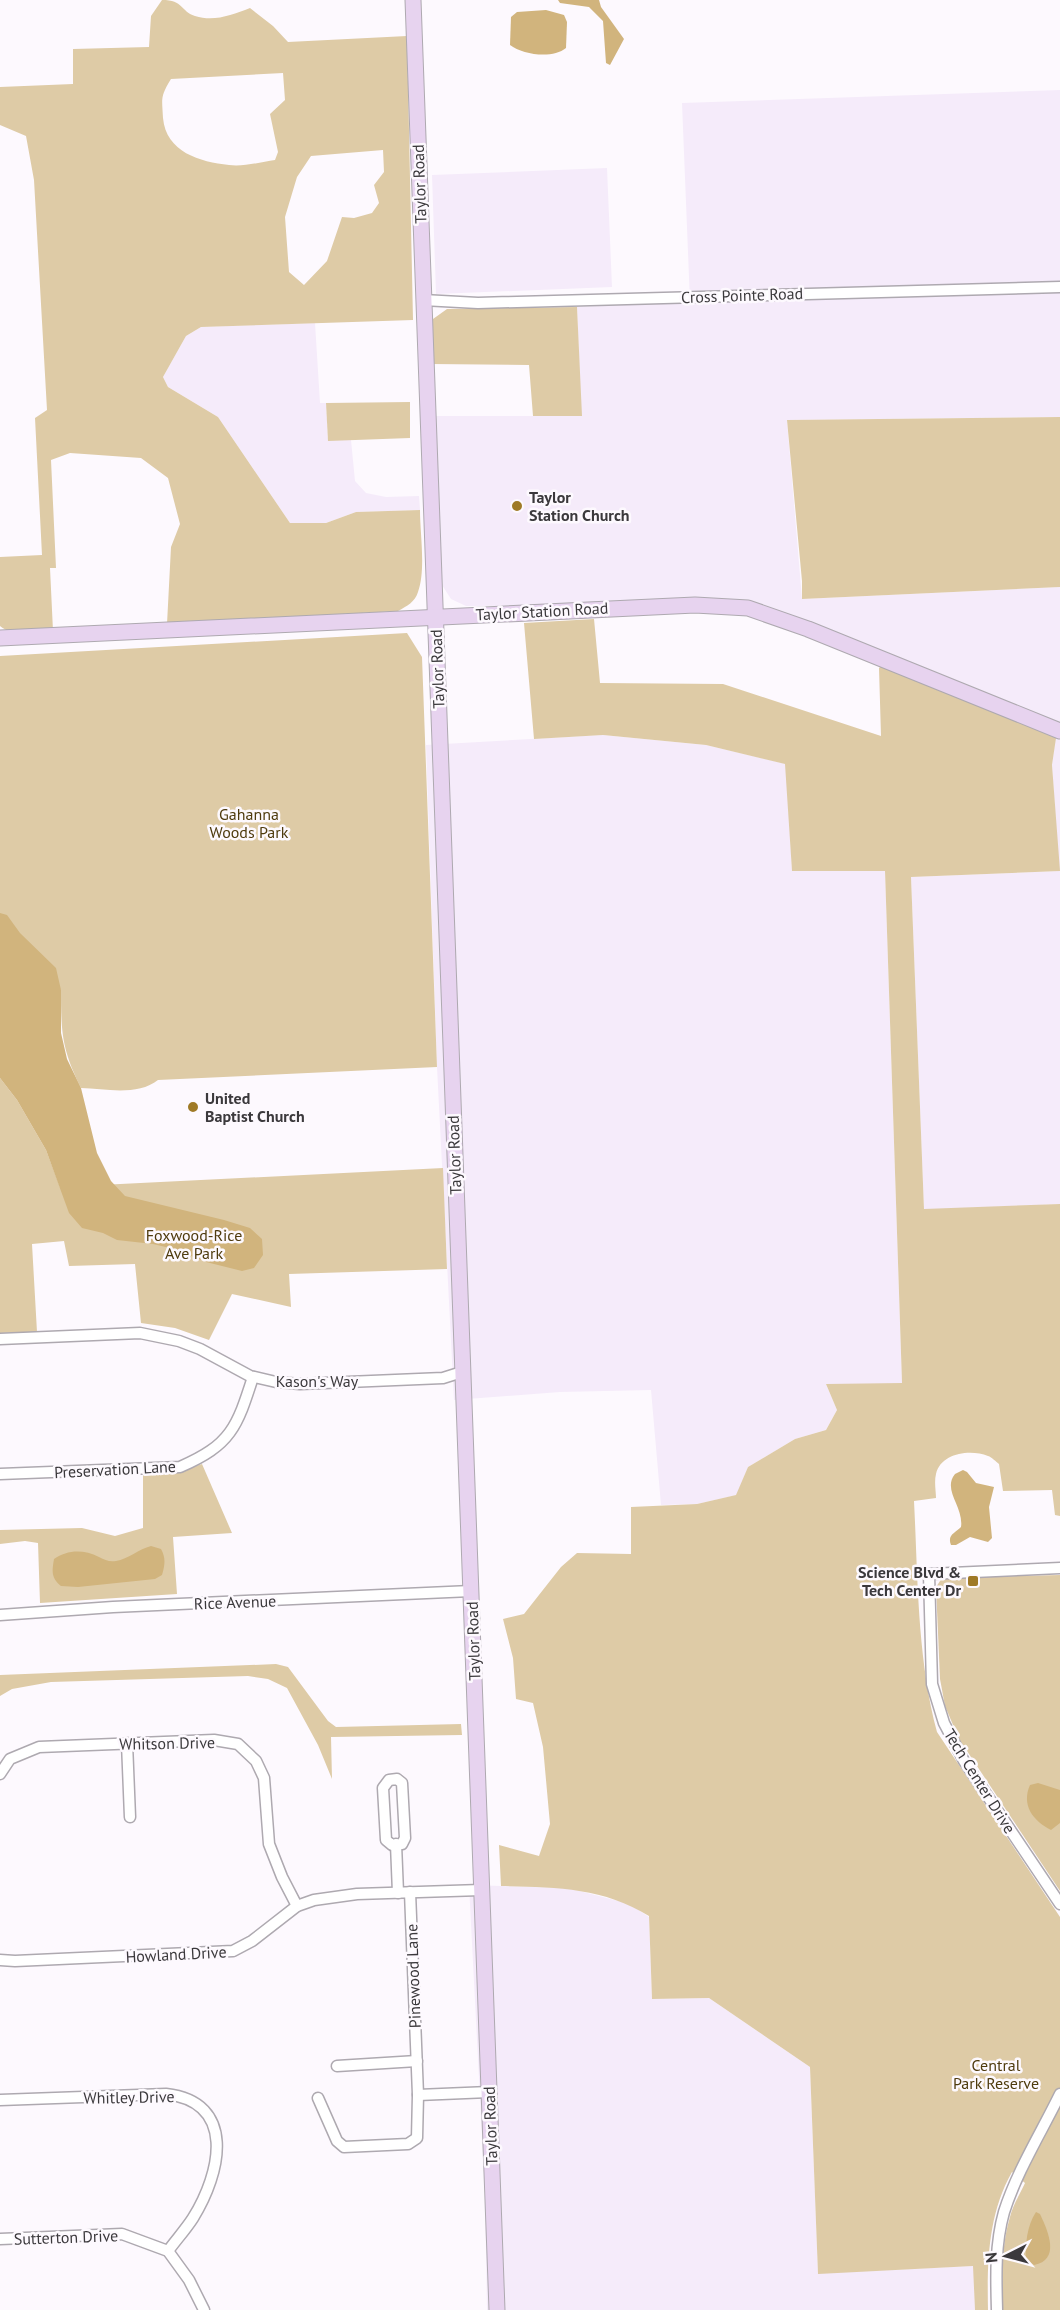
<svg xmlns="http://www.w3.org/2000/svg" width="1060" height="2310" font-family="'PT Sans',sans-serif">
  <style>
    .built { fill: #f5ebfa }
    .green { fill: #decba6; fill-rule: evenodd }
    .water { fill: #d1b47d }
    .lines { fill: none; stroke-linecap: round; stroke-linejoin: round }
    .minor-casing { stroke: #aea9b0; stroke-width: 13 }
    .secondary-casing { stroke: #aea9b0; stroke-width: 17 }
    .minor { stroke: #fff; stroke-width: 10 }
    .secondary { stroke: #e7d3ef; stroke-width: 15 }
    .poi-dot { fill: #9f7a26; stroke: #fdf9fe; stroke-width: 2 }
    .labels { text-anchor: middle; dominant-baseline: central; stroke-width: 5; stroke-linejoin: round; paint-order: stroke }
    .street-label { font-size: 16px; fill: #3b393c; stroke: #fdf9fe }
    .poi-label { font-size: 16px; font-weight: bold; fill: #3b393c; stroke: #fdf9fe; text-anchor: start }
    .park-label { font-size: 16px; fill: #4f3b0e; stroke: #fdf9fe }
  </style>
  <rect width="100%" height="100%" fill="#fdf9fe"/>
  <g class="built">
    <polygon points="1060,90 1060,417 787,420 802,599 1060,587 1060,1204 924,1210 911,877 1059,871 1052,765 1057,725 790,616 590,605 466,606 451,599 442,585 434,416 581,416 577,307 690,302 682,103"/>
    <polygon points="607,168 612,287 436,294 432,175"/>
    <polygon points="315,323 320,403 326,403 328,440 351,440 355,481 366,493 386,497 419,496 420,510 356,512 326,523 290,523 218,417 168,387 163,377 186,336 201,327"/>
    <polygon points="603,735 706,745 786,764 792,870 885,871 902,1384 826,1384 837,1410 826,1430 795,1439 748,1467 737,1495 697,1504 661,1505 651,1390 560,1392 454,1400 437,1067 426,745"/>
    <polygon points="469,1885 568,1888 630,1904 649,1917 652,1999 709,1998 810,2067 818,2273 974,2266 975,2310 487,2310 485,2194"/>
  </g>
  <g class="green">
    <path d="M162 0C184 0 180 11 195 16 214 22 232 15 250 8L273 26 288 42 407 36 413 320 201 327 186 336 163 377 168 387 218 417 290 523H326L356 512 420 510C420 534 426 570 418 592 415 602 407 606 398 611L167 624 171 547 180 524 168 478 141 458 70 453 51 460 56 568H50L53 631C38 631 12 637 0 626V557L42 555 35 418 47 410 34 180 26 136 0 125V87L73 84V49L149 47 151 16ZM283 73 285 100 270 114 278 152 275 160C261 162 243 167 229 165 200 162 166 152 163 118 162 98 160 97 171 79ZM383 150 384 172 374 185 379 203 372 213 354 218 342 217 327 261 304 285 289 272 285 217 297 177 311 156Z"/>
    <polygon points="577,307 582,416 533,416 529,365 431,364 430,326 433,319 447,309"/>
    <polygon points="410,402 410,438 328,441 326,403"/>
    <polygon points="1060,417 1060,587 802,599 802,581 787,420"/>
    <path d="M594 619 600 683 723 684 881 736 879 668 882 665 1056 738 1052 765 1060 871 911 877 924 1209 1060 1204V1516L1055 1515 1052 1490 1003 1491 999 1464C996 1462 992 1457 988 1456 970 1449 941 1453 936 1474 934 1482 936 1491 936 1498L914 1501C918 1578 917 1657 937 1732L1060 1917V2310H1003C1002 2279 1001 2247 1010 2217 1013 2205 1020 2194 1025 2183L1012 2172C988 2214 987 2262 988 2310H975L973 2266 818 2274 810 2067 709 1998 652 1999 649 1916C603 1887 553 1887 501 1886L499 1845 539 1856 550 1824 543 1747 533 1703 516 1699 513 1658 503 1619 524 1614 561 1567 577 1553 631 1554V1507L697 1504 736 1495 748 1467 795 1439 826 1430 837 1410 826 1384 902 1383 885 871H792L785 764 706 745 603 735 534 739 524 623Z"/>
    <path d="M407 633 422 657 437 1067 158 1080C138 1096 106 1089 81 1088 62 1049 61 1034 61 990L0 951V656Z"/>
    <polygon points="0,1078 17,1100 46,1150 60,1187 443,1168 447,1269 289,1274 291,1307 232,1294 209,1340 175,1328 141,1323 135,1264 69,1266 64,1241 32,1244 37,1332 0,1333"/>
    <polygon points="202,1464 232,1533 173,1537 177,1594 40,1603 38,1543 25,1541 0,1544 0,1530 82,1528 115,1536 143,1528 143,1474 177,1472"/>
    <polygon points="1060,1575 1060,1891 959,1739 945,1706 940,1679 936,1587 942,1578"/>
    <polygon points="276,1664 288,1667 328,1721 336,1727 461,1724 462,1735 331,1737 332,1779 318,1745 287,1688 268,1679 248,1676 51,1682 12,1689 0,1696 0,1675"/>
  </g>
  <g class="water">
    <polygon points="558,0 599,0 601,7 624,39 610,65 606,63 603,21 589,7 560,3"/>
    <path d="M546 10 564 15 567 22 566 48C553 59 523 55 510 45L511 17 517 12Z"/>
    <polygon points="0,913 7,915 20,933 56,968 61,990 61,1033 67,1059 81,1088 97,1153 111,1181 125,1196 224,1220 250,1228 262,1239 263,1255 254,1268 242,1271 206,1262 174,1249 153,1244 117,1240 103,1233 82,1228 69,1213 46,1150 17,1100 0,1078"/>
    <path d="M963 1470 967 1472 976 1483 994 1487 989 1507 992 1538 988 1542 970 1537 956 1545H951C947 1535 955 1533 961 1527 964 1507 942 1490 955 1474Z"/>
    <path d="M151 1546 161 1549C166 1558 165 1565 162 1575L155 1579 78 1587 61 1586C51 1578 52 1571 54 1559 67 1550 83 1549 99 1557 105 1560 109 1562 116 1561 128 1559 139 1549 151 1546Z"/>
    <path d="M1038 1783 1060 1790V1823L1051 1830C1033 1821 1021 1805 1030 1785Z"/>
    <path d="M1036 2212 1040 2214C1049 2233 1060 2260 1034 2265L1026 2260C1025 2245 1027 2225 1036 2212Z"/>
  </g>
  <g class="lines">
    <g class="minor-casing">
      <g id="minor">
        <polyline points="423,300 478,303 1060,287"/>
        <polyline points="0,1339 140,1333 179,1341 200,1349 250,1376 276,1382 300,1384 443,1378 462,1372"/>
        <path d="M0 1474 180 1467C231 1445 237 1427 253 1377"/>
        <polyline points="1060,1568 929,1574 932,1684 944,1723 964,1761 1060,1904"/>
        <polyline points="0,1615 113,1607 471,1591"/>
        <polyline points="127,1743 130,1817"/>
        <polyline points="0,1774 10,1759 39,1747 214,1740 238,1744 256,1761 264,1778 269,1844 282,1877 297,1906"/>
        <polygon points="397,1779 402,1783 405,1838 402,1844 392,1845 386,1840 383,1788 389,1780"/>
        <polyline points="396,1844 398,1893"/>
        <polyline points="0,1960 15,1961 233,1951 252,1941 297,1906 314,1900 357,1894 481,1890"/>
        <polyline points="337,2066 417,2061"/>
        <polyline points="418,2095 489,2092"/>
        <polyline points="318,2098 337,2141 344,2147 408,2144 417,2138 418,2095 410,1892"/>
        <path d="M0 2100 166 2094C237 2102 221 2173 193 2218 186 2229 176 2240 168 2251"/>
        <polyline points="0,2239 122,2234 168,2251 189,2280 204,2310"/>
        <path d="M997 2310C996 2277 995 2244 1004 2212 1017 2171 1041 2133 1060 2094"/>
      </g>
    </g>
    <g class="secondary-casing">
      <g id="secondary">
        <polyline points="413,0 497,2310"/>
        <polyline points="0,638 695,605 748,608 808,629 1060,731"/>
      </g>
    </g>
    <use href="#minor" class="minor"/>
    <use href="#secondary" class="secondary"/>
  </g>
  <g class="poi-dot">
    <circle cx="517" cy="506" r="6"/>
    <circle cx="193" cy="1107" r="6"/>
    <rect x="967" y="1575" width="12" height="12" rx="3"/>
  </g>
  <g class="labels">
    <g class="street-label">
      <text transform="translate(419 184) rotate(-92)">Taylor Road</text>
      <text transform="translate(742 295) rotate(-2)">Cross Pointe Road</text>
      <text transform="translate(542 611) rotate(-3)">Taylor Station Road</text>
      <text transform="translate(437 669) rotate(-92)">Taylor Road</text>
      <text transform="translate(454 1155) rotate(-92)">Taylor Road</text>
      <text x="317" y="1381">Kason's Way</text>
      <text transform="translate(115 1469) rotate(-3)">Preservation Lane</text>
      <text transform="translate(235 1602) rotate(-2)">Rice Avenue</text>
      <text transform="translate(473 1641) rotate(-92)">Taylor Road</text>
      <text transform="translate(167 1743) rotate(-1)">Whitson Drive</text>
      <text transform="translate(980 1781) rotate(58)">Tech Center Drive</text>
      <text transform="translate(176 1954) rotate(-3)">Howland Drive</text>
      <text transform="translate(413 1976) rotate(-92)">Pinewood Lane</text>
      <text transform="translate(129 2097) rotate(-1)">Whitley Drive</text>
      <text transform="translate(490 2126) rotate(-92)">Taylor Road</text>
      <text transform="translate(66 2237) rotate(-2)">Sutterton Drive</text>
    </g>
    <g class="poi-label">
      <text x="529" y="497">Taylor<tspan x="529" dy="18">Station Church</tspan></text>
      <text x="205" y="1098">United<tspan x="205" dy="18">Baptist Church</tspan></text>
      <text x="961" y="1572" text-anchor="end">Science Blvd &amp;<tspan x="961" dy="18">Tech Center Dr</tspan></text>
    </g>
    <g class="park-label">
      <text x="249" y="814">Gahanna<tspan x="249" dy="18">Woods Park</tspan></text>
      <text x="194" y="1235">Foxwood-Rice<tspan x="194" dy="18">Ave Park</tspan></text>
      <text x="996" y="2065">Central<tspan x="996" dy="18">Park Reserve</tspan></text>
    </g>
  </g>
  <g transform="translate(1006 2256) rotate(264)" stroke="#fdf9fe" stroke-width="4.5" paint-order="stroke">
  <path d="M0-4.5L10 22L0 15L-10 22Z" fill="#3b393c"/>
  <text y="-9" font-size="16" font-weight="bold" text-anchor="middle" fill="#3b393c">N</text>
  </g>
</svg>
